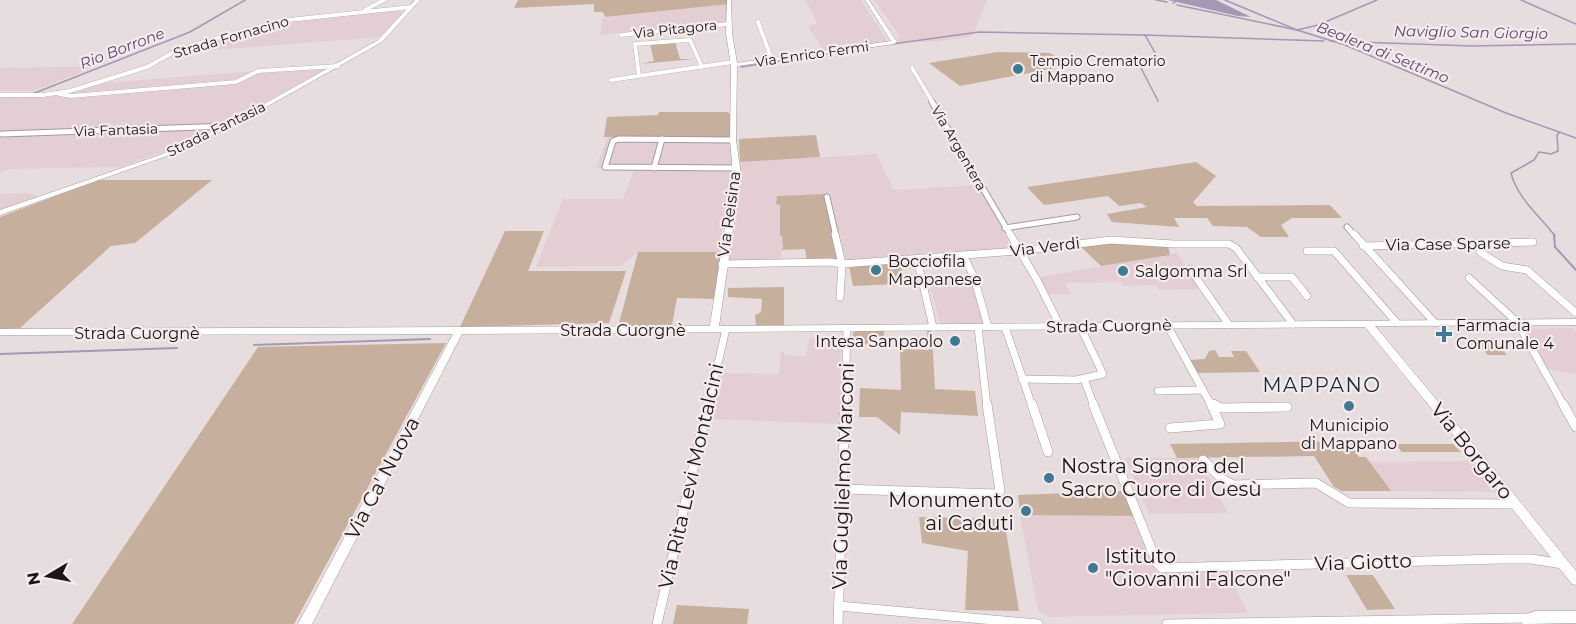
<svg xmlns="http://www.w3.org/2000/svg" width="1576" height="624" font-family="Montserrat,sans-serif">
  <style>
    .built { fill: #e3cfd3 }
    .green { fill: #c6af9d }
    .water { fill: #a697b4 }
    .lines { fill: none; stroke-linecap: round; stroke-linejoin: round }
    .stream-far1 { stroke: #a697b4; stroke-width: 1.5 }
    .stream { stroke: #a697b4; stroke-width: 2 }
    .street-far3-casing { stroke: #a49a9c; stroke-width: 4.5 }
    .street-far2-casing { stroke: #a49a9c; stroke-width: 7 }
    .street-far1-casing { stroke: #a49a9c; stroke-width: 8 }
    .street-casing { stroke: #a49a9c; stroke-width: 10 }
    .secondary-casing { stroke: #a49a9c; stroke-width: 1 }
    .street-far3 { stroke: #fff; stroke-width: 4 }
    .street-far2 { stroke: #fff; stroke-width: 5 }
    .street-far1 { stroke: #fff; stroke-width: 7 }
    .street { stroke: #fff; stroke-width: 9 }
    .secondary { fill: #fff; fill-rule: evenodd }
    .poi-dot { fill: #3e7a91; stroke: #f5eaec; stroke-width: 2 }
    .labels { text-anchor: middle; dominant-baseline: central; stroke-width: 4.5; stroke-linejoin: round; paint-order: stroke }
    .far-street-label { font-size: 14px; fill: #1a1617; stroke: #f5eaec }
    .far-poi-label { font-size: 14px; fill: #1a1617; stroke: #f5eaec; text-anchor: start }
    .far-water-label { font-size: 15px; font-style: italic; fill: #5e4672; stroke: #f5eaec }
    .street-label { font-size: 16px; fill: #1a1617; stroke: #f5eaec }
    .poi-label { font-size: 16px; fill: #1a1617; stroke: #f5eaec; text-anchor: start }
    .quarter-label { font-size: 20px; letter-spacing: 1.5px; fill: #15313d; stroke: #f5eaec }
    .near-street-label { font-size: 20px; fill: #1a1617; stroke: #f5eaec }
    .near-poi-label { font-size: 20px; fill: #1a1617; stroke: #f5eaec; text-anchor: start }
  </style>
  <rect width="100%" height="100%" fill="#e7dcde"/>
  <g class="built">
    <polygon points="805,0 861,0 888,42 825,52 810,30 809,25 816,24 817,22"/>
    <polygon points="874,0 987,0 972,36 940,41 898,43 899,35"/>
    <polygon points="726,4 726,22 601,35 602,18"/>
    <polygon points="398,10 401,13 380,37 176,53 283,22"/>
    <polygon points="334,65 184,145 120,167 9,169 0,173 0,98 46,96 103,83"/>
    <polygon points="97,66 33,91 0,91 0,68"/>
    <polygon points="607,138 730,138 736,168 728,228 722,229 720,252 638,252 621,266 536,267 563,199 623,199 634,170 596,168"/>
    <polygon points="876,154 894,190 980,185 1012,249 846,262 830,194 777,196 780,205 782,235 781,263 726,263 740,172 740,162"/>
    <polygon points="27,193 39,197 0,211 0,194"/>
    <polygon points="1177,253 1201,289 1159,290 1156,285 1122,286 1121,282 1065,283 1071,294 1048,294 1040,277"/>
    <polygon points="972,279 985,325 941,324 928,282"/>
    <polygon points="1571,328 1576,332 1576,374 1547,369 1525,329"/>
    <polygon points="838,337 841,340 840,424 710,419 722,373 779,374 781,351 784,352 784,355 806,356 809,338"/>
    <polygon points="1125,458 1199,458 1228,513 1149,514"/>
    <polygon points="1473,461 1499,492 1391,491 1369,462"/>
    <polygon points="1020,515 1134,516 1157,573 1227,571 1248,613 1047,617 1038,610"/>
  </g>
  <g class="green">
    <polygon points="518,0 729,0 729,4 605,17 603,12 594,12 594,4 514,8"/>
    <polygon points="675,41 680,59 695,59 640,64 654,61 650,44"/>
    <polygon points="998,52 1050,53 1071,65 960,86 929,63"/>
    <polygon points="659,112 728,112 731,116 730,138 604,137 607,117 658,115"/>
    <polygon points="816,135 820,157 740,162 739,139"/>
    <polygon points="1196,162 1216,176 1193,202 1197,206 1330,205 1342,218 1292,218 1281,225 1289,237 1261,237 1247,227 1213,226 1207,218 1174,218 1179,227 1112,222 1107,214 1147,207 1141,203 1119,206 1108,196 1044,205 1027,187"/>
    <polygon points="98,180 212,180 135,243 111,246 20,328 0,329 0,217"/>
    <polygon points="825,194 840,261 807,261 805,249 781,250 783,248 782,236 780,236 780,205 776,204 777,196"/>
    <polygon points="505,231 544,231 528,271 626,271 609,323 460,327"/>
    <polygon points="1096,243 1168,245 1170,255 1101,266 1079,245"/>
    <polygon points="638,252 724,252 718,299 677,298 672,325 618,327"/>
    <polygon points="899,262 904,275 917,274 919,283 853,286 849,266"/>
    <polygon points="784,287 784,325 756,325 755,315 761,312 762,299 728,297 728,288"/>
    <polygon points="884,330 884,345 853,344 853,333 857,331"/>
    <polygon points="927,331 931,331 932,335 935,389 975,391 978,416 901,412 900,435 877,417 859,417 860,388 901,390 900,349 929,350"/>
    <polygon points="1472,338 1493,338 1507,355 1488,355"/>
    <polygon points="446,343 294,624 72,624 258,347"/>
    <polygon points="1215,350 1219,357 1234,357 1231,351 1246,351 1260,372 1198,373 1190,360 1205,359 1209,351"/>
    <polygon points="1348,441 1359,457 1366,457 1391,491 1342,491 1334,487 1314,456 1177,458 1170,444"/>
    <polygon points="1395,444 1453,444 1461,452 1402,452"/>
    <polygon points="1123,491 1134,516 1020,515 1018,495"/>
    <polygon points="919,517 1004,519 1019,611 965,610 968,551 922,543"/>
    <polygon points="1346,575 1373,575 1395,609 1367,610"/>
    <polygon points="677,605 749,609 747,624 673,624"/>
  </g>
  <polygon class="water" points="1168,0 1216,0 1251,17 1238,16"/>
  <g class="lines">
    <g class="stream-far1">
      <polyline points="1156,0 1167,2"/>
      <polyline points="1225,0 1297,30 1318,25 1377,0"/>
      <polyline points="1521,0 1576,24"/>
      <polyline points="1173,3 1178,0"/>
      <polyline points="1177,5 1297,30 1345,45 1506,113 1576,138"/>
      <polyline points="1330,41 1471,46 1576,44"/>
      <polyline points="892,44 979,32 1145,35"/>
      <polyline points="741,67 866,48"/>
      <polyline points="32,94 190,32 245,0"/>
      <polyline points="1158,101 1140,66 1158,58 1145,35 1324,41"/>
      <path d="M1555 236C1540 216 1517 198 1511 173L1534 160 1539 152 1551 154 1558 151 1557 135 1560 132"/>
    </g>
    <g class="stream">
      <polyline points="1554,234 1555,247 1576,270"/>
      <polyline points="254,345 430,339"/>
      <polyline points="0,354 177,348"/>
    </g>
    <g class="street-far3-casing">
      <g id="street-far3">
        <polyline points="365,10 384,0"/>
        <polyline points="758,22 772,60"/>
        <polyline points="621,35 729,24"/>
        <polyline points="912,68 933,103"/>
        <polyline points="639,76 635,44 690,40 702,67"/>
        <polyline points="611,80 733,62"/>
        <polyline points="59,94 71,96 236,82 258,71 338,66"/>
        <polyline points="0,95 43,95 70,91 147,67 179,49 279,21 411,7"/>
      </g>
    </g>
    <g class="street-far2-casing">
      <g id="street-far2">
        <polyline points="932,102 1011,236"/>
        <polyline points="2,134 229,126"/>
        <polyline points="733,140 618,139 613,141 605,167 736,168"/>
        <polyline points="654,168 662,139"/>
        <polyline points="827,197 836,236"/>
        <polyline points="1347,227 1355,236"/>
        <polyline points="1005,228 1077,217"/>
      </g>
    </g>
    <g class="street-far1-casing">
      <g id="street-far1">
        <polyline points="835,234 842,264 840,297"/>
        <polyline points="1010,234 1037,280 1060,326"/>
        <polyline points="1354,234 1435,323"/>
        <polyline points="1363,246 1533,242"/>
        <polyline points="1307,251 1334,251 1397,323"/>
        <polyline points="1480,252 1502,266 1527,270 1576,313"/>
        <polyline points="963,255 974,277 988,327"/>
        <polyline points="917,259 933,327"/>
        <polyline points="722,264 831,262 842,264 1019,251 1111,240 1174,244 1229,244 1236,248 1293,324"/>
        <polyline points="1190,269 1229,325"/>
        <polyline points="1257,277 1292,277 1307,296"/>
        <polyline points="1469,278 1517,322 1564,406"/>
        <polyline points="1167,325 1210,403 1216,406"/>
        <polyline points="978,327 987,406"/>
        <polyline points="1005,327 1032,406"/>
        <polyline points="1022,379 1076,380 1103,374 1080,326"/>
        <polyline points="1084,379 1094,406"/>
        <polyline points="1158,391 1203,390"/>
        <polyline points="1210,403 1211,406"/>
        <polyline points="708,406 726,329"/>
        <polyline points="845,406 847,328"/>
      </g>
    </g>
    <g class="street-casing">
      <g id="street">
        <polyline points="1032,404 1048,452"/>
        <polyline points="1093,404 1157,563 1162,568 1500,559 1531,559 1563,564"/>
        <polyline points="1213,404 1221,408 1287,407"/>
        <polyline points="1563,404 1576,427"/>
        <polyline points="1170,428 1220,424 1211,404"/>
        <polyline points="1203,460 1222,479 1233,485 1316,483 1349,503 1515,504"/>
        <polyline points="843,489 996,494 1000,491 987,404"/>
        <polyline points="839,606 1038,624"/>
        <polyline points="657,624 708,404"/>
        <polyline points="838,624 845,404"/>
        <polyline points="1167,624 1532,618"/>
      </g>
    </g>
    <g class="secondary-casing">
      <g id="secondary">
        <polygon points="415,0 420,0 382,42 231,127 164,157 0,215 0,210 160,155 227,125 378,40"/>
        <polygon points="727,0 731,0 732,33 737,63 891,41 865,0 869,0 897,42 894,44 737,66 736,140 741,174 719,326 1576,319 1576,325 1375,326 1480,452 1576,571 1576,585 1572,584 1472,458 1365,327 462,334 312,624 298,624 453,334 0,335 0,329 710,326 733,174 730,140 731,65 726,33"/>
        <polygon points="1535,611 1576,611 1576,623 1522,624 1527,614"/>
      </g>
    </g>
    <use href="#street-far3" class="street-far3"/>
    <use href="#street-far2" class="street-far2"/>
    <use href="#street-far1" class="street-far1"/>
    <use href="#street" class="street"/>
    <use href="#secondary" class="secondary"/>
  </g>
  <g class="poi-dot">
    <circle cx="1018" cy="69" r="6"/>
    <circle cx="876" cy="270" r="6"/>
    <circle cx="1123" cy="271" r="6"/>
    <path d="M1441 325h6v6h6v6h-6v6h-6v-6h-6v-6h6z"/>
    <circle cx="955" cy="341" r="6"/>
    <circle cx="1349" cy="406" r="6"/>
    <circle cx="1049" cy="478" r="6"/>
    <circle cx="1026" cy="511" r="6"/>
    <circle cx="1093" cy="568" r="6"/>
  </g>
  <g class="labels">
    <g class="far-street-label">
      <text transform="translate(675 29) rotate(-6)">Via Pitagora</text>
      <text transform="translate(231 37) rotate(-16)">Strada Fornacino</text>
      <text transform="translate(812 54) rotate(-8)">Via Enrico Fermi</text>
      <text transform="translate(216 129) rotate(-26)">Strada Fantasia</text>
      <text transform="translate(116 130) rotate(-2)">Via Fantasia</text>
      <text transform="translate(959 148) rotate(60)">Via Argentera</text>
    </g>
    <g class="far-poi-label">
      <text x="1030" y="61">Tempio Crematorio<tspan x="1030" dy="16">di Mappano</tspan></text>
    </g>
    <g class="far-water-label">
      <text transform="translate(1471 32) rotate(1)">Naviglio San Giorgio</text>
      <text transform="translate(122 48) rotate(-21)">Rio Borrone</text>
      <text transform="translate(1383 52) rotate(22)">Bealera di Settimo</text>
    </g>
    <g class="street-label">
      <text transform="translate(729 214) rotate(-82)">Via Reisina</text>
      <text transform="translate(1448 244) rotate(-1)">Via Case Sparse</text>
      <text transform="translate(1045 247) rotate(-7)">Via Verdi</text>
      <text transform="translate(1109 326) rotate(-1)">Strada Cuorgnè</text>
      <text x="623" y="330">Strada Cuorgnè</text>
      <text x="137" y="333">Strada Cuorgnè</text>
    </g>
    <g class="poi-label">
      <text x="888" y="261">Bocciofila<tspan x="888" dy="18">Mappanese</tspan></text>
      <text x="1135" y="271">Salgomma Srl</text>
      <text x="1456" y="325">Farmacia<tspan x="1456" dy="18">Comunale 4</tspan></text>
      <text x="943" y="341" text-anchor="end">Intesa Sanpaolo</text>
      <text x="1349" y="425" text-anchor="middle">Municipio<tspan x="1349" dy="18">di Mappano</tspan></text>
    </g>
    <g class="quarter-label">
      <text x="1322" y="385">MAPPANO</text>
    </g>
    <g class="near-street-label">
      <text transform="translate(1472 451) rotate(51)">Via Borgaro</text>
      <text transform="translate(691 476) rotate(-77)">Via Rita Levi Montalcini</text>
      <text transform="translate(843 476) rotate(-88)">Via Guglielmo Marconi</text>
      <text transform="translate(382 478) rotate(-62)">Via Ca' Nuova</text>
      <text transform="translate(1363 562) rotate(-2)">Via Giotto</text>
    </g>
    <g class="near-poi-label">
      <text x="1061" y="466">Nostra Signora del<tspan x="1061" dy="23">Sacro Cuore di Gesù</tspan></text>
      <text x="1014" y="500" text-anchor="end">Monumento<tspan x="1014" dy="23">ai Caduti</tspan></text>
      <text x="1105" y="556">Istituto<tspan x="1105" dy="23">"Giovanni Falcone"</tspan></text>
    </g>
  </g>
  <g transform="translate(48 576) rotate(260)" stroke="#f5eaec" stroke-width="4.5" paint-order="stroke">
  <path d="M0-4.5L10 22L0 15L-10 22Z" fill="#1a1617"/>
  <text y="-9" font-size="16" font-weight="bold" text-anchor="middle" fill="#1a1617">N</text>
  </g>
</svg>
